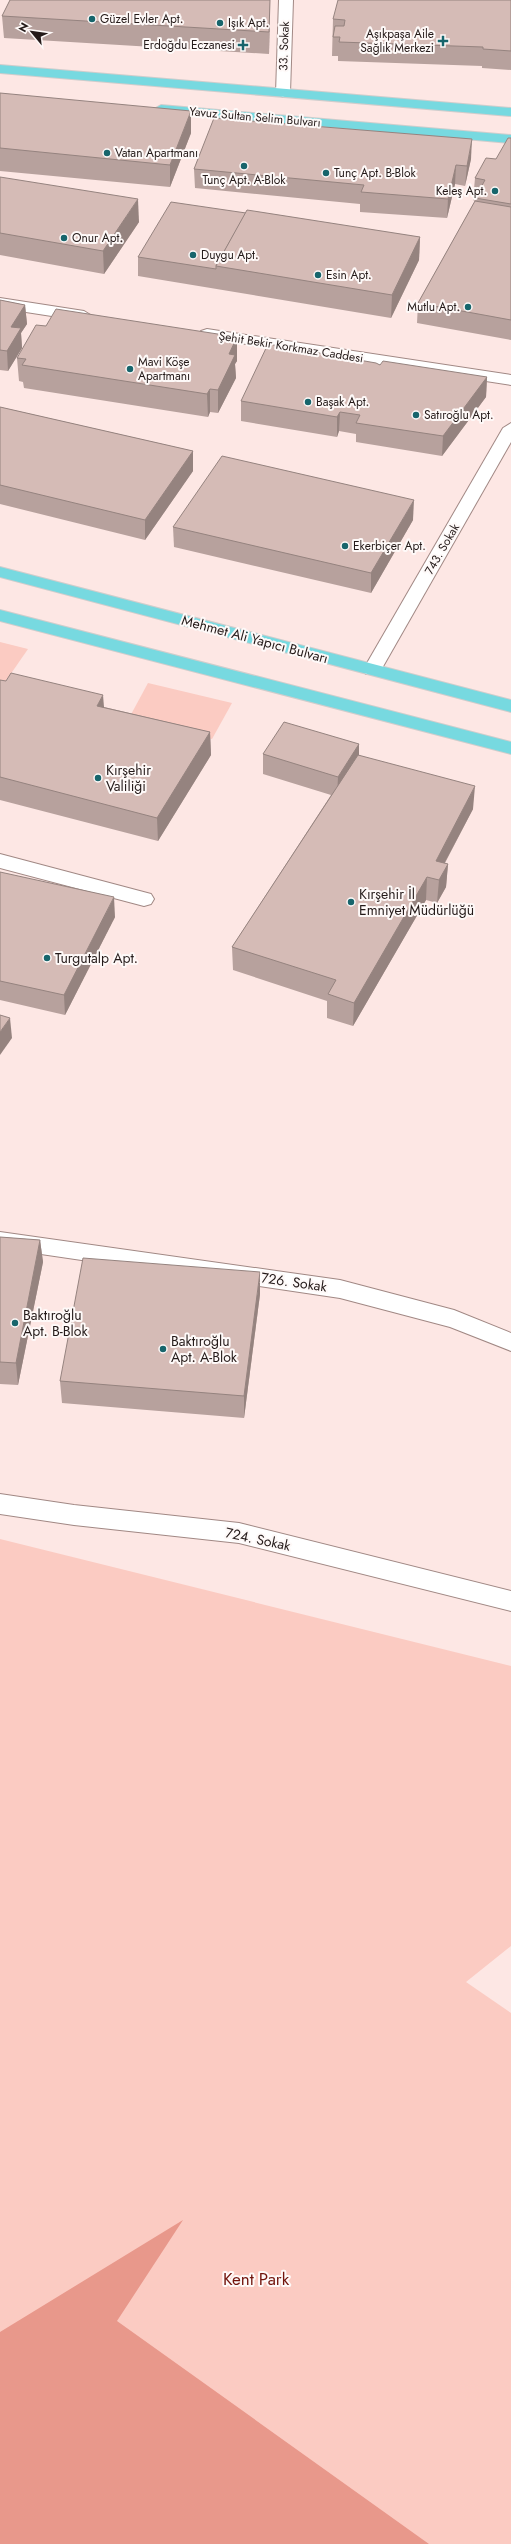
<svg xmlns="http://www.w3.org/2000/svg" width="511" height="2544" font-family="Jost,sans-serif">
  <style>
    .green { fill: #fbcbc2 }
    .water { fill: #e8988b }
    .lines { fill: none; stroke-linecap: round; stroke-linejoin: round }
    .minor-casing { stroke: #a18884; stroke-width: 2 }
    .major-casing { stroke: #cfcdcc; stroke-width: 2 }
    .minor { fill: #fff; fill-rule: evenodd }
    .major { fill: #77d9e0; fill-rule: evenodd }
    .wall { fill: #b7a19d }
    .shaded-wall { fill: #95837f }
    .building { fill: #d5bbb6; stroke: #95837f }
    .poi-dot { fill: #17656c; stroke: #fef9f8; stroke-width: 1.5 }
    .labels { text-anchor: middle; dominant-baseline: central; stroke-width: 4; stroke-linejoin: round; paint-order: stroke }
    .far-poi-label { font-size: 12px; fill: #241a19; stroke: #fef9f8; text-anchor: start }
    .far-street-label { font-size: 12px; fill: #241a19; stroke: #fef9f8 }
    .street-label { font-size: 14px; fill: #241a19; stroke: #fef9f8 }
    .poi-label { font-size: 14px; fill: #241a19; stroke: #fef9f8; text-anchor: start }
    .near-park-label { font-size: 17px; fill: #72140c; stroke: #fef9f8 }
  </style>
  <rect width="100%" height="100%" fill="#fde7e4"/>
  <g class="green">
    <polygon points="0,642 28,649 1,688 0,687"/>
    <polygon points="148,683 232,703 212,739 128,720"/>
    <polygon points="0,1539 511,1666 511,1946 466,1982 511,2013 511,2544 0,2544"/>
  </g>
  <polygon class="water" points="183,2220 117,2321 429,2544 0,2544 0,2332"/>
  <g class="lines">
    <g class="minor-casing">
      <g id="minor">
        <polygon points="279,0 293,0 290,93 283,97 276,93"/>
        <polygon points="0,298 84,311 92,316 84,321 0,308"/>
        <polygon points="207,329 511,375 511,385 201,337 199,334 201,331"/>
        <polygon points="511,423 511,442 381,670 378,674 366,674 363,670 503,428"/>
        <polygon points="0,854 151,894 154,899 151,904 144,906 0,868"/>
        <polygon points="0,1232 340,1280 454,1310 511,1333 511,1351 450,1327 340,1298 0,1248"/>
        <polygon points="0,1494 74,1505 239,1523 511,1591 511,1611 239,1543 74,1525 0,1514"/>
      </g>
    </g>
    <g class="major-casing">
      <g id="major">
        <polygon points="0,65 511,108 511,116 0,73"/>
        <polygon points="161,105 511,135 511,143 156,112 154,109"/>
        <polygon points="0,567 511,700 511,712 0,577"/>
        <polygon points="0,610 511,742 511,754 0,621"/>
      </g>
    </g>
    <use href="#minor" class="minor"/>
    <use href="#major" class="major"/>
  </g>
  <g class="wall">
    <polygon points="10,0 270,0 269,54 4,38 2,16"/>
    <polygon points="511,0 511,70 482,68 482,66 338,61 338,56 332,56 333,19"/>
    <polygon points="0,93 191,133 170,187 0,171"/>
    <polygon points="511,138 511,340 417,323 418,303 475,201 473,200 475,178 496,159"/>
    <polygon points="471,159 465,186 455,184 447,218 360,212 360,204 195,188 194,169"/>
    <polygon points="0,177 139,222 104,274 0,255"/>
    <polygon points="246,213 420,237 419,260 391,318 138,276 138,257"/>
    <polygon points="0,300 25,305 27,324 21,333 22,348 8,371 0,370"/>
    <polygon points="46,326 237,337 237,361 235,364 236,378 218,413 210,412 208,417 24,388 23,382 19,381 17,358"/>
    <polygon points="380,365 487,377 486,397 442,456 356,442 356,434 339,431 337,437 241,421 241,401"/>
    <polygon points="0,407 193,451 193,471 145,540 0,504"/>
    <polygon points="413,520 371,593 174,547 173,527"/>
    <polygon points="0,680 104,707 210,732 211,755 158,841 0,800"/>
    <polygon points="359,744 359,755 473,809 445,863 448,864 446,887 437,903 426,900 353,1026 327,1018 327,1001 233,970 232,947 331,795 263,774 263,754"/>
    <polygon points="0,872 115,917 65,1015 0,1000"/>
    <polygon points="0,1237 40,1240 43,1262 18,1385 0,1384"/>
    <polygon points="260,1294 244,1418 62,1403 60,1381"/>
  </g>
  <g class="shaded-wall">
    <polygon points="270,0 269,54 269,32"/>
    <polygon points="191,111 191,133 170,187 170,165"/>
    <polygon points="472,139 471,159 465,186 467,166"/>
    <polygon points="456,165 455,184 447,218 448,199"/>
    <polygon points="138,199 139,222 104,274 103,251"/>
    <polygon points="420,237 419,260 391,318 392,295"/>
    <polygon points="25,305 27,324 21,333 22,348 8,371 7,351 11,327"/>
    <polygon points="237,337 237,361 235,364 236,378 218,413 218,390 229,354"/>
    <polygon points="487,377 486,397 442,456 443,436"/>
    <polygon points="210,389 210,412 208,417 207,394"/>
    <polygon points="340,412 339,431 337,437 337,417"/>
    <polygon points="193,451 193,471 145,540 145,520"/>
    <polygon points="414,500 413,520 371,593 371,573"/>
    <polygon points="103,695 105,719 97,706"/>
    <polygon points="210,732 211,755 158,841 157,818"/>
    <polygon points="359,744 359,764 337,797 338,777"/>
    <polygon points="475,786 473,809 436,879 436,861"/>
    <polygon points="448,864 446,887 437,903 439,880"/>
    <polygon points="427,877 426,900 353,1026 354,1003"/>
    <polygon points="114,897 115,917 65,1015 64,995"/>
    <polygon points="10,1018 12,1038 0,1055 0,1032"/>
    <polygon points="40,1240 43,1262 18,1385 16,1363"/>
    <polygon points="260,1272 260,1294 244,1418 244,1396"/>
  </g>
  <g class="building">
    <polygon points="10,0 270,0 269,32 2,16"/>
    <polygon points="338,0 511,0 511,51 483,49 483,47 339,42 340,37 333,37 335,26 344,26 345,20 333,19"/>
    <polygon points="0,93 191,111 170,165 0,148"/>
    <polygon points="214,118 472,139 467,166 456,165 448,199 361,192 364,185 194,169"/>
    <polygon points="508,138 511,138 511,204 475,198 485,180 475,178 486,158 496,159"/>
    <polygon points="0,177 138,199 103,251 0,233"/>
    <polygon points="475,201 511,207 511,320 418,303"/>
    <polygon points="171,202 246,213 216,266 216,269 138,257"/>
    <polygon points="247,210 420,237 392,295 216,266"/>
    <polygon points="0,300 25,305 11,327 21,328 7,351 0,350"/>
    <polygon points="56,309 237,337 229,354 235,355 218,390 210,389 207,394 22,365 26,359 17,358 36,325 46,326"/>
    <polygon points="268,344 376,363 380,365 383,361 487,377 443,436 356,423 360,415 340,412 337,417 241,401"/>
    <polygon points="0,407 193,451 145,520 0,485"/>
    <polygon points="222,456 414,500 371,573 173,527"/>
    <polygon points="11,673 103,695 97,706 210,732 157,818 0,777 0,680 6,681"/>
    <polygon points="284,722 359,744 338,777 263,754"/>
    <polygon points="358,755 475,786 436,861 448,864 439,880 427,877 354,1003 328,994 336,980 232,947"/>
    <polygon points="0,872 114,897 64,995 0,981"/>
    <polygon points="0,1015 10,1018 0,1032"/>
    <polygon points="0,1237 40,1240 16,1363 0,1362"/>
    <polygon points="83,1258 260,1272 244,1396 60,1381"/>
  </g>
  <g class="poi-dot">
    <circle cx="92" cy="19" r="4"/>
    <circle cx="220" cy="23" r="4"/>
    <path d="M441 35h4v4h4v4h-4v4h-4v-4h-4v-4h4z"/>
    <path d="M241 39h4v4h4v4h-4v4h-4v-4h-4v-4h4z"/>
    <circle cx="107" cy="153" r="4"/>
    <circle cx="244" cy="166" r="4"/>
    <circle cx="326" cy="173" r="4"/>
    <circle cx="495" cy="191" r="4"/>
    <circle cx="64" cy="238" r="4"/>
    <circle cx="193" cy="255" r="4"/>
    <circle cx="318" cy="275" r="4"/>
    <circle cx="468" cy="307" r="4"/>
    <circle cx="130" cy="369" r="4"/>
    <circle cx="308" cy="402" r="4"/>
    <circle cx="416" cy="415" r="4"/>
    <circle cx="345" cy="546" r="4"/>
    <circle cx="98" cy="778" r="4"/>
    <circle cx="351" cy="902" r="4"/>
    <circle cx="47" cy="958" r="4"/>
    <circle cx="15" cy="1323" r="4"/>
    <circle cx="163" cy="1349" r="4"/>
  </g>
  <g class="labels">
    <g class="far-poi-label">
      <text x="100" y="19">Güzel Evler Apt.</text>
      <text x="228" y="23">Işık Apt.</text>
      <text x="434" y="34" text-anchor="end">Aşıkpaşa Aile<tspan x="434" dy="14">Sağlık Merkezi</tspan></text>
      <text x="235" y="45" text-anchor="end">Erdoğdu Eczanesi</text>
      <text x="115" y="153">Vatan Apartmanı</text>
      <text x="334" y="173">Tunç Apt. B-Blok</text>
      <text x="244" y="180" text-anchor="middle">Tunç Apt. A-Blok</text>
      <text x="487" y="191" text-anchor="end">Keleş Apt.</text>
      <text x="72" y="238">Onur Apt.</text>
      <text x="201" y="255">Duygu Apt.</text>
      <text x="326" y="275">Esin Apt.</text>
      <text x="460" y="307" text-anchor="end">Mutlu Apt.</text>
      <text x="138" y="362">Mavi Köşe<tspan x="138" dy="14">Apartmanı</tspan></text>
      <text x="316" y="402">Başak Apt.</text>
      <text x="424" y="415">Satıroğlu Apt.</text>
      <text x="353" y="546">Ekerbiçer Apt.</text>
    </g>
    <g class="far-street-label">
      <text transform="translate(284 46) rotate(-88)">33. Sokak</text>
      <text transform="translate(255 117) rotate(5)">Yavuz Sultan Selim Bulvarı</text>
      <text transform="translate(291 347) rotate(9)">Şehit Bekir Korkmaz Caddesi</text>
      <text transform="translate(442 549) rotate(-60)">743. Sokak</text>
    </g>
    <g class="street-label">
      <text transform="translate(255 639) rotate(15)">Mehmet Ali Yapıcı Bulvarı</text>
      <text transform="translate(294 1282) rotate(8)">726. Sokak</text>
      <text transform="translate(258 1539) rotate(12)">724. Sokak</text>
    </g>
    <g class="poi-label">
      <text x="106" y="770">Kırşehir<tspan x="106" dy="16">Valiliği</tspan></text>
      <text x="359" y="894">Kırşehir İl<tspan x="359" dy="16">Emniyet Müdürlüğü</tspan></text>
      <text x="55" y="958">Turgutalp Apt.</text>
      <text x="23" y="1315">Baktıroğlu<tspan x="23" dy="16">Apt. B-Blok</tspan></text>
      <text x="171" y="1341">Baktıroğlu<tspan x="171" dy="16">Apt. A-Blok</tspan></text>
    </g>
    <g class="near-park-label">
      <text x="256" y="2279">Kent Park</text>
    </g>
  </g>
  <g transform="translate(32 32) rotate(299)" stroke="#fef9f8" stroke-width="3" paint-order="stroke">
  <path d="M0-3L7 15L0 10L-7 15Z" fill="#241a19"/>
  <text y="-6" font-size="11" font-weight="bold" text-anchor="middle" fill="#241a19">N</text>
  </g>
</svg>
